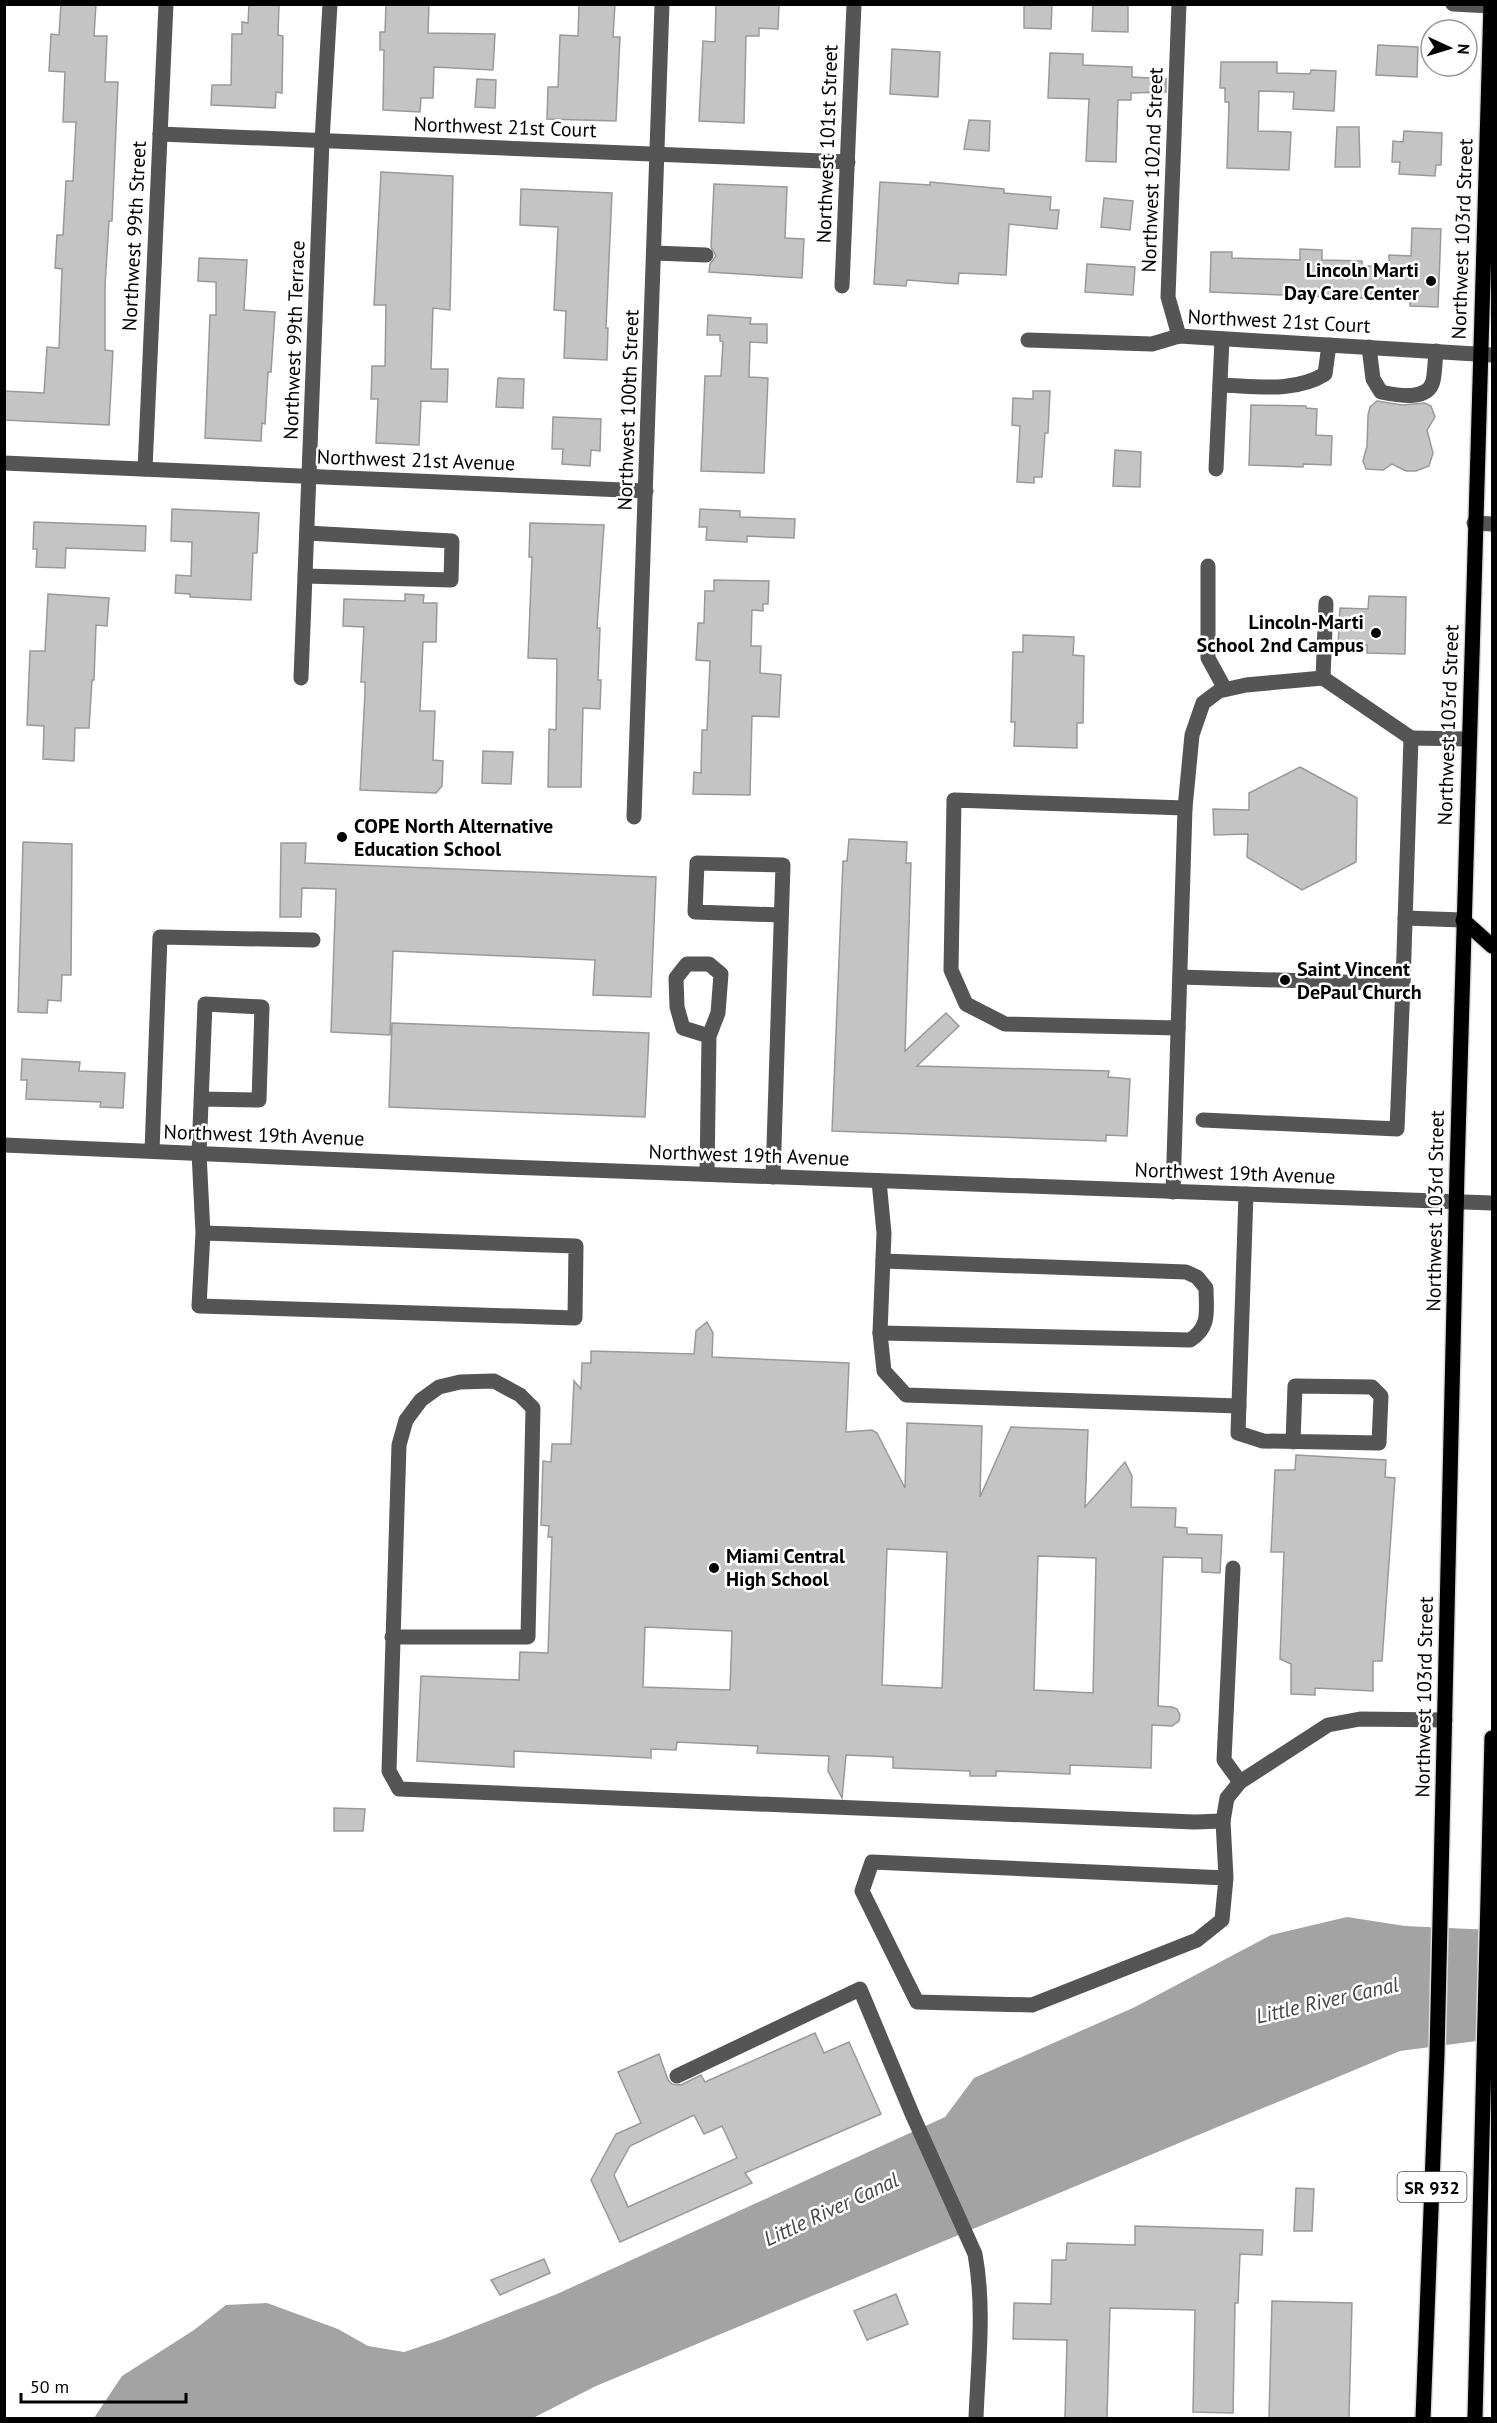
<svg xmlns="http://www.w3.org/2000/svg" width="1497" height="2423" font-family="'PT Sans',sans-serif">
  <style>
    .water { fill: #a3a3a3 }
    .building { fill: #c4c4c4; stroke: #999; stroke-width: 1.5; fill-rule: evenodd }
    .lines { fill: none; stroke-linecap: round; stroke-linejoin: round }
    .major-casing { stroke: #dbdbdb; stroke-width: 18 }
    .minor { stroke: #555; stroke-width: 15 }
    .major { stroke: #000; stroke-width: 15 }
    .poi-dot { fill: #000; stroke: #fff; stroke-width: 2 }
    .labels { text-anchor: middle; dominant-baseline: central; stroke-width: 5; stroke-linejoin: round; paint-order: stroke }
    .shield { fill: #fff; stroke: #4c4c4c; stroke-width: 1.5 }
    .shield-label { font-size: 18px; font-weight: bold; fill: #000 }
    .street-label { font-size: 20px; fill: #000; stroke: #fff }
    .poi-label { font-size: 20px; font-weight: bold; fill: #000; stroke: #fff; text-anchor: start }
    .water-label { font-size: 21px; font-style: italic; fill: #444; stroke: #fff }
  </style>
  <rect width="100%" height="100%" fill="#fff"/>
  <polygon class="water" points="1347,1917 1405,1926 1492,1930 1492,2039 1400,2051 596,2386 533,2418 94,2418 122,2376 194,2330 226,2305 267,2303 338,2329 368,2346 404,2352 443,2339 557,2294 945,2117 974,2078 1135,2007 1271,1935"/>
  <g class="building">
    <polygon points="61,4 96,4 94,36 107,36 105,82 118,82 112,221 109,221 105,286 105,350 113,351 109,425 4,420 4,391 44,393 47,347 59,348 62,269 55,268 57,235 63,235 66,181 73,181 76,122 63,122 65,72 49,71 51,34 59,35"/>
    <polygon points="249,4 279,4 278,35 283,36 282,93 276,92 275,108 211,105 212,85 231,85 232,34 242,34 242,22 248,23"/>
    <polygon points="386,4 429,4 428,33 495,34 493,70 434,67 433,98 421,98 420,112 383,110 384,50 380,50 380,32 385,32"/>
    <polygon points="579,4 615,4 613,37 620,37 616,121 547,119 548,87 558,87 560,35 578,36"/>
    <polygon points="716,4 779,4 778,29 759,28 759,36 746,36 744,123 699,121 703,41 715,42"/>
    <polygon points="1024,4 1052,4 1051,29 1024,28"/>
    <polygon points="1093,4 1128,4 1128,32 1092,31"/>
    <polygon points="1378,45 1418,47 1417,77 1376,75"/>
    <polygon points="892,49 940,52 938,97 890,94"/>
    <polygon points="1050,53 1083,54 1083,65 1132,67 1132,77 1166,79 1166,92 1131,93 1131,100 1118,100 1116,162 1086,161 1089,99 1048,98"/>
    <polygon points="1221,62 1277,62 1277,73 1310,74 1311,70 1336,71 1334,111 1293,109 1294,92 1259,91 1258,131 1291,132 1289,170 1227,168 1229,102 1225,102 1225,88 1220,88"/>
    <polygon points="477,79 496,80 495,108 475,107"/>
    <polygon points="969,120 990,121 989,151 964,149"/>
    <polygon points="1337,127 1359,127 1360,167 1335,167"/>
    <polygon points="1404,131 1442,133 1441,165 1436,165 1435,176 1399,174 1400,162 1392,162 1393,141 1403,142"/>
    <polygon points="381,172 453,176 450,310 433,308 431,369 448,369 447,402 421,401 419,445 376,443 378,399 371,399 372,366 385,366 386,305 374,305"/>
    <polygon points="880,182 930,185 930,182 1004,189 1004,193 1051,197 1050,210 1059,210 1057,229 1009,224 1006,275 959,273 958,284 907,280 906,286 874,284"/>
    <polygon points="714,184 787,187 785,238 804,239 802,278 709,272 710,264 716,256 711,247"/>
    <polygon points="521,189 612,193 606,328 608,328 607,360 564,358 566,311 554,310 558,227 520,225"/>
    <polygon points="1104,198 1133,201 1130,230 1101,227"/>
    <polygon points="1412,228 1441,229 1438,307 1410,306 1410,300 1210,292 1211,252 1232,252 1232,258 1300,260 1300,249 1322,250 1322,260 1362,261 1362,266 1389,266 1389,255 1411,256"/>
    <polygon points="199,258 247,260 244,310 275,312 271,372 268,372 265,424 262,423 261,441 205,438 210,315 216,315 216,282 198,281"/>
    <polygon points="1087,264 1135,267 1133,295 1085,292"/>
    <polygon points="708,315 751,318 750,324 767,324 767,343 750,342 749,377 768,378 764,473 701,471 705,376 721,376 723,342 720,341 720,335 707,335"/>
    <polygon points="498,378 524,379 523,408 496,407"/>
    <polygon points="1033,391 1050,391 1048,433 1045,433 1042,477 1034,477 1034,483 1017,482 1020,426 1012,425 1013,398 1033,399"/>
    <polygon points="1377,401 1402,405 1425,403 1431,406 1435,417 1427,430 1433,453 1429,466 1416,471 1406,471 1392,464 1383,470 1366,469 1363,461 1367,446 1368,415 1370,407"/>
    <polygon points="1251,405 1306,406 1306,408 1317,409 1316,435 1332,436 1331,465 1303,464 1303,467 1249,465"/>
    <polygon points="553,417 601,419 600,451 591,450 590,466 562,464 563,449 552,449"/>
    <polygon points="1115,450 1141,452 1140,487 1113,486"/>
    <polygon points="172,509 259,513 257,553 253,553 251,600 190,597 190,594 175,593 176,575 191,576 192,542 171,541"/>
    <polygon points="700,509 740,511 740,517 795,519 794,538 747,536 747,542 706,540 707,527 699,527"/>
    <polygon points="34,522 146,526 145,551 66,548 65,568 36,567 37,549 33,549"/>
    <polygon points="530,523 604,525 597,628 600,628 598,680 601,680 600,709 583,708 581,787 548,787 549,729 556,730 557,659 528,658 532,557 529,557"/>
    <polygon points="714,580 769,581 768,604 763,604 763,611 752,610 751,646 761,646 760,673 781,675 779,717 752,716 750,795 693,794 694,772 701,773 702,730 707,730 710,661 696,660 698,623 704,623 705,591 714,591"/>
    <polygon points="48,594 109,598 107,626 96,625 94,680 92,680 89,728 75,728 74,761 43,759 44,726 27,725 30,651 45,651"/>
    <polygon points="405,594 424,595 423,603 437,603 436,642 423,642 420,711 435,711 433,760 443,761 442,786 436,793 360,790 365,692 365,682 361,682 364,627 343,626 344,599 405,601"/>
    <polygon points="1369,596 1406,597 1405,654 1367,653 1367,645 1338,644 1340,608 1368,609"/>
    <polygon points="1023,635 1074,637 1073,655 1084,656 1083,723 1077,723 1077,748 1014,746 1015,722 1011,722 1013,652 1023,652"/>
    <polygon points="483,751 513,752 511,784 482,783"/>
    <polygon points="1300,767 1357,798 1356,862 1302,890 1247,857 1248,834 1214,835 1213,809 1249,810 1249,793"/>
    <polygon points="849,839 907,842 906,863 911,863 905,1051 946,1013 959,1026 917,1066 1109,1071 1108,1077 1130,1079 1127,1136 1106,1135 1106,1141 832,1131 843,861 847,861"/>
    <polygon points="23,842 72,844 71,975 62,975 61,1001 48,1000 47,1013 18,1012"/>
    <polygon points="281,843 306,843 305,863 656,877 651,997 593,995 595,960 393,951 390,1035 331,1032 336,889 302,888 301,917 280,917"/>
    <polygon points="392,1023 649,1033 645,1117 389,1107"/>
    <polygon points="22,1059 80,1062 79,1071 125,1073 123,1108 100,1107 101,1102 26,1099 27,1080 21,1080"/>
    <path d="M707 1322 713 1333 712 1357 849 1363 846 1432 872 1430 877 1433 905 1488 907 1423 982 1426 980 1497 1011 1427 1088 1430 1085 1507 1125 1462 1132 1476 1131 1507 1176 1508 1175 1527 1187 1528V1534L1222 1535 1220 1573 1202 1572V1558L1163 1557 1158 1706 1172 1707 1177 1709 1180 1715 1179 1721 1172 1726 1152 1725 1151 1768 1070 1765V1774L996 1771V1776H970V1771L893 1768V1757L846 1755 842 1798 828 1771 829 1756 757 1753 758 1746 677 1742 676 1750 651 1749V1758L514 1751V1767L417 1761 421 1676 519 1680 520 1652 548 1653 552 1537H548L549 1526 541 1525 543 1461 551 1462 552 1444H571L574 1381 581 1389 582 1363H591V1351L694 1354 696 1331ZM887 1549 947 1552 942 1688 882 1685ZM1038 1556 1096 1558 1093 1693 1034 1690ZM645 1627 732 1631 730 1690 643 1687Z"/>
    <polygon points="1296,1455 1386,1460 1385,1477 1395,1478 1382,1661 1373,1661 1373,1691 1315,1688 1315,1695 1291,1694 1291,1664 1280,1659 1284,1552 1271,1552 1275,1470 1295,1470"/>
    <polygon points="334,1808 365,1809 363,1831 334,1831"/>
    <path d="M815 2033 824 2053 849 2042 881 2114 745 2173 752 2183 620 2242 591 2180 616 2134 641 2123 618 2072 659 2054 668 2080 672 2084 681 2085 701 2075 705 2082ZM694 2115 704 2134 722 2126 737 2158 628 2207 614 2175 630 2146Z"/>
    <polygon points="1296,2188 1314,2189 1312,2231 1294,2231"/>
    <polygon points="1135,2226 1263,2230 1262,2255 1240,2254 1238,2303 1235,2303 1233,2413 1193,2412 1195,2310 1110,2308 1107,2418 1065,2418 1067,2340 1013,2339 1014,2303 1051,2304 1052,2260 1066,2260 1067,2243 1135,2245"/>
    <polygon points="544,2259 550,2273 500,2295 491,2280"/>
    <polygon points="896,2294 908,2324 867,2340 854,2311"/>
    <polygon points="1272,2301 1352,2303 1349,2418 1269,2418"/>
  </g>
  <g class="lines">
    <g class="major-casing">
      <g id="major">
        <polyline points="1463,920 1492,946"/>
        <polyline points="1423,2418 1437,2054 1457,1172 1491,4"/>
        <polyline points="1475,2418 1492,1738"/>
      </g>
    </g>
    <g class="minor">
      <polyline points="1453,4 1491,6"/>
      <polyline points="160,134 848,162"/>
      <polyline points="654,253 706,255"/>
      <polyline points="842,286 854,4"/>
      <polyline points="1179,336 1168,297 1179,4"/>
      <polyline points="1028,340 1152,344 1179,336 1492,355"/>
      <path d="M1369 347 1373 379 1381 392C1396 395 1428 402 1433 381 1435 372 1435 361 1436 351"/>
      <path d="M1220 385C1256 386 1294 393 1325 374L1329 345"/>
      <polyline points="4,463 646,491"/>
      <polyline points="145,469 166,4"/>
      <polyline points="1216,469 1222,339"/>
      <polyline points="1474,523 1492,524"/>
      <polyline points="1208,566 1208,658 1225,689"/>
      <polyline points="305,576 451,580 452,541 307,533"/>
      <polyline points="301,678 322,141 330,4"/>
      <polyline points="1323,678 1326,603"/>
      <polyline points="634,817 662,4"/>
      <polyline points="1405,918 1463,920"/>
      <polyline points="1180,977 1403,984 1397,1129 1203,1120"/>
      <polyline points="1403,984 1411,738 1468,739"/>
      <polyline points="1178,1028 1005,1024 966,1004 951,970 954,800 1185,808"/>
      <polyline points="201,1099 259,1100 262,1007 205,1004 199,1153 203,1233 199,1306 575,1318 576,1246 203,1233"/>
      <polyline points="4,1145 507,1167 1492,1203"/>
      <polyline points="152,1151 160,937 313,940"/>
      <polyline points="707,1174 709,1036 718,1013 721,974 709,964 687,964 676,978 677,1007 683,1028 709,1036"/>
      <polyline points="773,1177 783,865 697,863 695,912 781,915"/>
      <polyline points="879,1181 884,1233 880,1333 884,1371 906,1395 1239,1406"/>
      <polyline points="1173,1192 1185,808 1192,735 1203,703 1219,691 1246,685 1323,678 1411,738"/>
      <polyline points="1246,1194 1238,1433 1263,1441 1379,1443 1381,1396 1372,1387 1295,1386 1293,1442"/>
      <path d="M880 1333 1190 1340C1211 1327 1206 1310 1206 1288L1197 1277 1186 1272 883 1261"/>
      <polyline points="1233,1568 1224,1760 1240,1782 1328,1725 1360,1719 1445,1720"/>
      <polyline points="392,1637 528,1637 533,1408 520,1395 494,1381 460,1382 439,1387 421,1400 406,1420 399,1445 389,1771 399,1789 1194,1822 1223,1821"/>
      <polyline points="1226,1878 872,1862 862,1891 917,2002 1032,2005 1197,1940 1222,1920 1226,1878 1223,1821 1227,1798 1240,1782"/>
      <path d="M677 2076 860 1989 913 2116 975 2254C985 2308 978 2364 976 2418"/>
    </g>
    <use href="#major" class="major"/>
  </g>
  <g class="poi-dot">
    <circle cx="1431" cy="281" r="6"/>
    <circle cx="1376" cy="633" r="6"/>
    <circle cx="342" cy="837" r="6"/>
    <circle cx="1285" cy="980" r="6"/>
    <circle cx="714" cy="1568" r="6"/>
  </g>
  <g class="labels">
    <rect class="shield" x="1397.5" y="2172" width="69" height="30" rx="4.5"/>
    <g class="shield-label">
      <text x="1432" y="2187">SR 932</text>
    </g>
    <g class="street-label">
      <text transform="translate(505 127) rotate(2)">Northwest 21st Court</text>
      <text transform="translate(827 144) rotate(-88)">Northwest 101st Street</text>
      <text transform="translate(1152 170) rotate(-88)">Northwest 102nd Street</text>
      <text transform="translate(134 236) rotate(-87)">Northwest 99th Street</text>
      <text transform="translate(1462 239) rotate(-88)">Northwest 103rd Street</text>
      <text transform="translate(1279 321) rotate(3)">Northwest 21st Court</text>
      <text transform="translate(294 340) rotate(-88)">Northwest 99th Terrace</text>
      <text transform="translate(628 410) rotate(-88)">Northwest 100th Street</text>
      <text transform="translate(416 460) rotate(2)">Northwest 21st Avenue</text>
      <text transform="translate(1448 725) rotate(-88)">Northwest 103rd Street</text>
      <text transform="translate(264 1135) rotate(2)">Northwest 19th Avenue</text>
      <text transform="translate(749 1155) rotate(2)">Northwest 19th Avenue</text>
      <text transform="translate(1235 1173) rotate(2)">Northwest 19th Avenue</text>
      <text transform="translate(1435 1211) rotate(-89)">Northwest 103rd Street</text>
      <text transform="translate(1424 1697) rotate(-89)">Northwest 103rd Street</text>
    </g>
    <g class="poi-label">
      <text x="1419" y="270" text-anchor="end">Lincoln Marti<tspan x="1419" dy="23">Day Care Center</tspan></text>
      <text x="1364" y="622" text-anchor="end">Lincoln-Marti<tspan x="1364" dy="23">School 2nd Campus</tspan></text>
      <text x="354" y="826">COPE North Alternative<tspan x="354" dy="23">Education School</tspan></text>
      <text x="1297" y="969">Saint Vincent<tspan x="1297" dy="23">DePaul Church</tspan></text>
      <text x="726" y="1556">Miami Central<tspan x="726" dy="23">High School</tspan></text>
    </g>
    <g class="water-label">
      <text transform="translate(1327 2000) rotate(-13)">Little River Canal</text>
      <text transform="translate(831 2209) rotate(-25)">Little River Canal</text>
    </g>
  </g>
  <rect width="1497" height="2423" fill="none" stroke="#000000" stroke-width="12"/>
  <g transform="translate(1449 48) rotate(94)"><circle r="28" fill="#ffffff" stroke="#999999" stroke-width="1.5"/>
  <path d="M0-4.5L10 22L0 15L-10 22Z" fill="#000000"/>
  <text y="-9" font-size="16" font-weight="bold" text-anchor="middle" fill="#000000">N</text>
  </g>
  <path d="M21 2393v9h165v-9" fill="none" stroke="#000000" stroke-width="3"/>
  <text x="30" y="2393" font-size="18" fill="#000000" stroke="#ffffff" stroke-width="4.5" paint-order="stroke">50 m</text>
</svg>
